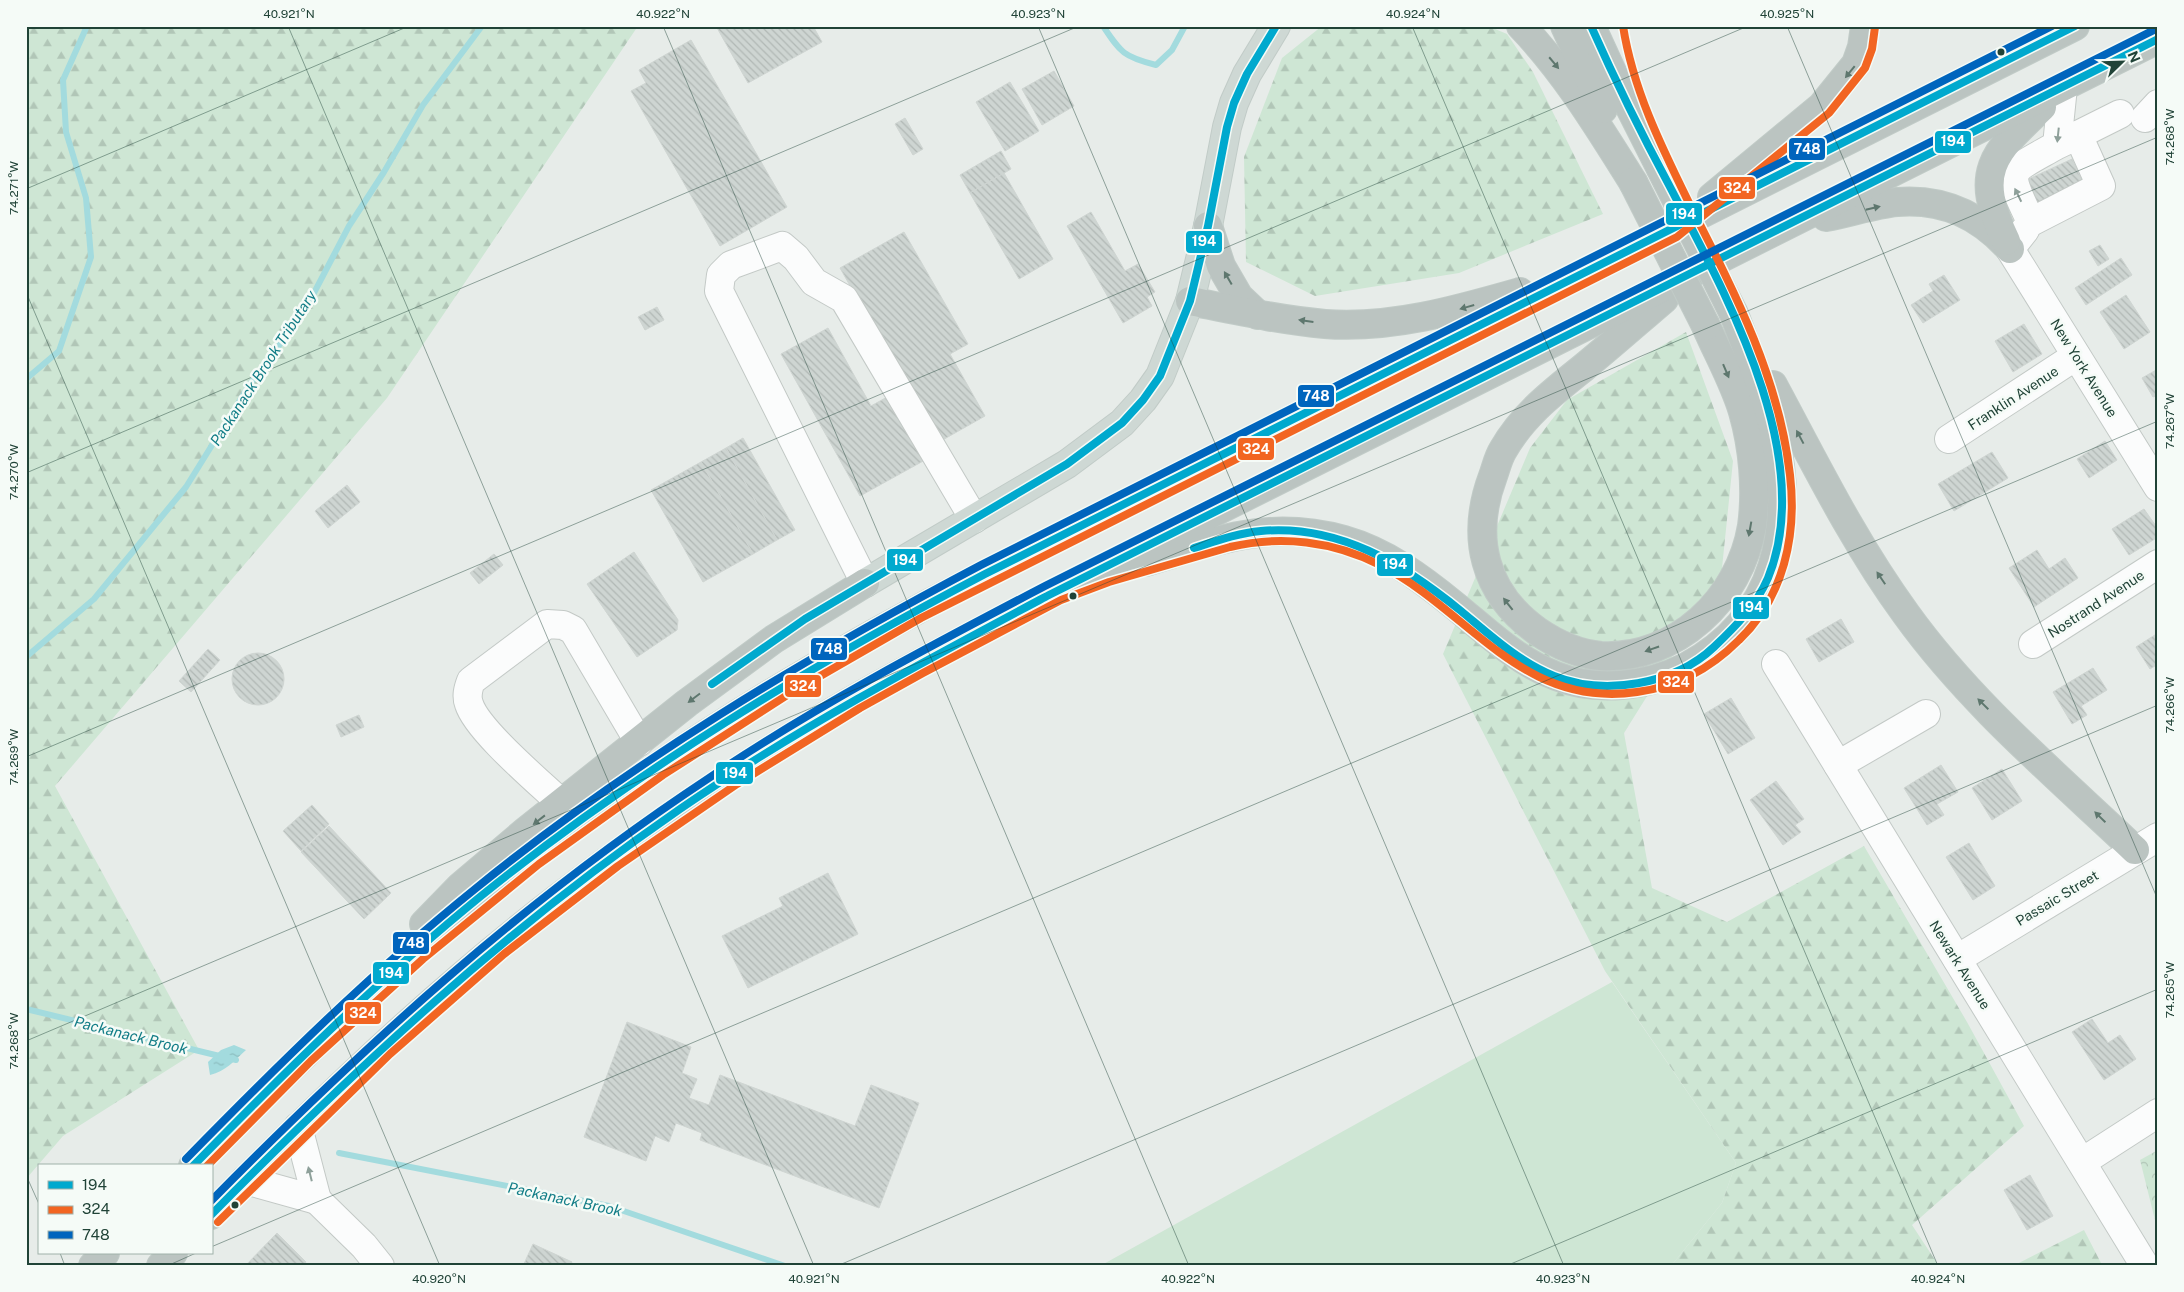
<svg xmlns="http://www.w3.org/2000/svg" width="2184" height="1292" font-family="'Public Sans',sans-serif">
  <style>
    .green { fill: #cee6d4 }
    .forest { fill: url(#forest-firs) }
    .park { fill: url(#park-crowns) }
    .water { fill: url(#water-ripples) }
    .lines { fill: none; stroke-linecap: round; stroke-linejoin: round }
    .stream { stroke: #a3dbde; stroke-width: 6 }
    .building { fill: url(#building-back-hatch); stroke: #cfd5d2 }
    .minor-casing { stroke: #c3c9c6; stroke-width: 30 }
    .major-casing { stroke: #c1cbc7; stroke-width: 30 }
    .highway-casing { stroke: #c1cbc7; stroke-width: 30 }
    .minor { stroke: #fbfcfc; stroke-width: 28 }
    .major { stroke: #ced8d4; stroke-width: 28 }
    .highway { stroke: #bbc4c1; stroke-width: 28 }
    .highway-bridge-casing { stroke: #c1cbc7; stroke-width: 30; stroke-linecap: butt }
    .highway-bridge { stroke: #bbc4c1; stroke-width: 28 }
    .bus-1-casing { stroke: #f5fbf7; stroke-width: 11 }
    .bus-2-casing { stroke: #f5fbf7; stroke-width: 11 }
    .bus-3-casing { stroke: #f5fbf7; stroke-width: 11 }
    .bus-1 { stroke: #00a9ce; stroke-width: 8 }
    .bus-2 { stroke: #f26522; stroke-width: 8 }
    .bus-3 { stroke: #0065bd; stroke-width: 8 }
    .oneway { fill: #5e776e }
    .oneway2 { fill: #8ea09a }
    .ticks { fill: none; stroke: #204337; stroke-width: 1; stroke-opacity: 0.45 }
    .bus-dot { fill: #204337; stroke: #f5fbf7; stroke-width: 2 }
    .labels { text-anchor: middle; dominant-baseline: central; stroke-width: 5; stroke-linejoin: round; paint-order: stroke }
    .street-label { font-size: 14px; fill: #204337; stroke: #f5fbf7 }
    .water-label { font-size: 15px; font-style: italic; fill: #127d87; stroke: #f5fbf7 }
    .line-badge { stroke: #f5fbf7; stroke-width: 2 }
    .badge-label { font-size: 14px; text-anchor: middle; font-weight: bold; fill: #fff }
    .neatline { fill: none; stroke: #204337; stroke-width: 2 }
    .ticks-label { font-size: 12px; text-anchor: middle; fill: #204337 }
  </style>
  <defs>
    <pattern id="forest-firs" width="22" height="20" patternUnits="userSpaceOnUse" patternTransform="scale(1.25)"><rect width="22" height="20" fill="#cee6d4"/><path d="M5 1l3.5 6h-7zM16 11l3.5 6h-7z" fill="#b1c6b7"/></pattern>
    <pattern id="park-crowns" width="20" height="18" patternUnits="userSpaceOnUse" patternTransform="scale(1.25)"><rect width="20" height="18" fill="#cee6d4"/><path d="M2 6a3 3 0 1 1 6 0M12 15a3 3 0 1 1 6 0" fill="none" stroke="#b1c6b7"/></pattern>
    <pattern id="water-ripples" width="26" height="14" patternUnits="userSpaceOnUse" patternTransform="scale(1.25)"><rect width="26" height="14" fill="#a3dbde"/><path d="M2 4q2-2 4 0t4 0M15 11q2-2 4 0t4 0" fill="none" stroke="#8cbdbf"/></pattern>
    <pattern id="building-back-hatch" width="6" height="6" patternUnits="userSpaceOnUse" patternTransform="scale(1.25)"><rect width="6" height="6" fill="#ced5d2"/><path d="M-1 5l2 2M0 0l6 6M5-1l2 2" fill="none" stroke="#b1b8b5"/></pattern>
  </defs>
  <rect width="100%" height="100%" fill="#e7ece9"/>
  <polygon class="green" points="1612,982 1736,1163 1722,1203 1671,1266 1100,1266"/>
  <g class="forest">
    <polygon points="26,26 638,26 387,398 55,786 199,1050 63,1136 26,1179"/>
    <polygon points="1322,26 1488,26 1507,34 1533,72 1603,214 1459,273 1315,296 1246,262 1244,157 1282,58"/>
    <polygon points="1686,332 1733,461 1721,578 1624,733 1652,888 1727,922 1864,846 1967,1022 2024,1126 1912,1225 1939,1266 1671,1266 1722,1203 1736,1163 1605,971 1443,654 1530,448 1567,400"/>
    <polygon points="2084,1230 2101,1263 2094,1266 2013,1266"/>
  </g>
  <polygon class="park" points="2158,1150 2158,1232 2140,1160"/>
  <path class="water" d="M234 1045 246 1050C234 1061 226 1071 210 1075L208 1062 221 1050Z"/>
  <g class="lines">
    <g class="stream">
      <path d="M1103 26C1121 53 1124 57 1156 65L1172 50 1185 26"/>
      <polyline points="26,379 59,351 91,257 86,198 66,132 63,80 87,26"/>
      <polyline points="26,657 94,599 186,487 250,384 304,312 349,226 384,172 423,105 482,26"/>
      <polyline points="26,1009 236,1060"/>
      <polyline points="339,1153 609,1206 785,1266"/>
    </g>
  </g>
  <g class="building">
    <polygon points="716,26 813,26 822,42 748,83"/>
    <polygon points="691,40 787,207 720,246 631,91 646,83 639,70"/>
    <polygon points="1054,71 1074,106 1042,125 1022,89"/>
    <polygon points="1010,82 1039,131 1005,151 976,102"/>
    <polygon points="905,118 923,149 913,155 895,124"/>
    <polygon points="1001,151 1011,169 970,193 960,175"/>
    <polygon points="2072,159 2084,185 2032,209 2020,183"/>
    <polygon points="1004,173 1053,259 1019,279 970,193"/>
    <polygon points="1091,212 1125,271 1138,264 1155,292 1147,297 1152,306 1123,323 1067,226"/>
    <polygon points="904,232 968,344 950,354 985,416 939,442 840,268"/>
    <polygon points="2100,245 2109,259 2098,266 2089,251"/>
    <polygon points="2121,258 2132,275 2086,305 2075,288"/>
    <polygon points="1944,275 1960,300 1923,323 1911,305 1933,291 1929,284"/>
    <polygon points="2126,295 2150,332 2124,349 2100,312"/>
    <polygon points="657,307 664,320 645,330 638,317"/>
    <polygon points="2024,324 2042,354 2013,372 1995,341"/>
    <polygon points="828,328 871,406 889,396 925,460 860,496 781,354"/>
    <polygon points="2158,369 2158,395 2153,397 2142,378"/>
    <polygon points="743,438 795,530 777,540 726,448"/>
    <polygon points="2105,441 2117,460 2089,478 2077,459"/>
    <polygon points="726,448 777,540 753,554 701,462"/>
    <polygon points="1992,452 2008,478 1954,511 1938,484"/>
    <polygon points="701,462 753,554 703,582 651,490"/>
    <polygon points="347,485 360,502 328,528 315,511"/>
    <polygon points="2144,509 2158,529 2158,537 2129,555 2112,529"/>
    <polygon points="2037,550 2049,569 2065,558 2078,578 2034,607 2009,568"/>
    <polygon points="634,552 678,620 677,630 637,657 587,584"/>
    <polygon points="494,554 503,565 479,584 470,573"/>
    <polygon points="1841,619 1854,642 1819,662 1806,639"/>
    <polygon points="2158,633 2158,664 2150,669 2136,647"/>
    <polygon points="208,649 220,660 191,692 179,681"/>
    <circle cx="258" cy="679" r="26"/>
    <polygon points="2093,668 2107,690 2081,706 2087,715 2072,724 2053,692"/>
    <polygon points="1731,698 1755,738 1728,754 1704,714"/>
    <polygon points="359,715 364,727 341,737 336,725"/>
    <polygon points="1941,765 1958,792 1937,804 1944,815 1927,825 1904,788"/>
    <polygon points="2002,769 2022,801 1992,820 1972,788"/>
    <polygon points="1776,781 1804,819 1795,825 1801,832 1783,845 1750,800"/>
    <polygon points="312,805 329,824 301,851 283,831"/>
    <polygon points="329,826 391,893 364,919 301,852"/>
    <polygon points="1969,843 1995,886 1973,900 1946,857"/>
    <polygon points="828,873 858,934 748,988 722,936 783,906 779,898"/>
    <polygon points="2092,1019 2108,1043 2120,1035 2136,1059 2104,1080 2072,1032"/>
    <polygon points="627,1022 691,1047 682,1073 697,1079 689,1098 709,1105 720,1075 855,1126 871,1085 919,1103 879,1208 700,1140 702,1133 676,1123 669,1142 655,1136 646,1161 584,1137"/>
    <polygon points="2030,1175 2053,1216 2027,1230 2004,1190"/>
    <polygon points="277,1233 306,1262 303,1266 245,1266"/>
    <polygon points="533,1244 572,1262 570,1266 523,1266"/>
  </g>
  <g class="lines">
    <g class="minor-casing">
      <g id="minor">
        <polyline points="2145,118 2158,104"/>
        <polyline points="2078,135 2120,114"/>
        <path d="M2057 145C2006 174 2005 167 2031 222L2101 186 2078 135 2057 145 2063 87"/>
        <polyline points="2025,230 2010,249 2158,487"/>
        <polyline points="1949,439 2076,356"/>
        <polyline points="865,583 719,291 721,275 731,265 782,246 796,258 814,282 844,299 974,519"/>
        <polyline points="2033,644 2158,564"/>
        <polyline points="1776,664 2145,1266"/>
        <polyline points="1838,765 1926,714"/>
        <path d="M561 803C539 782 477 730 469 704 466 696 468 689 471 681L547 624 563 625 573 630 639 742"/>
        <polyline points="1957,959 2158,837"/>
        <polyline points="2082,1162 2158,1113"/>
        <polyline points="245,1180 317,1200 298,1127"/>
        <polyline points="317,1200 364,1246 380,1266"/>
      </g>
    </g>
    <g class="major-casing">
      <polyline id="major" points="865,583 1067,464 1122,423 1143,400 1160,376 1190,301 1208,226 1227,127 1234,103 1247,74 1276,26"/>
    </g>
    <g class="highway-casing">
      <g id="highway">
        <path d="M1521 26C1566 73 1599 128 1633 182"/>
        <polyline points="1565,26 1603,109"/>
        <polyline points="1591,26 1613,74 1660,167"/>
        <polyline points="1712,197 1822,106 1856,64 1862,47 1865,26"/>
        <path d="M1826 217C1849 213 1874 204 1897 202 1944 198 1980 216 2010 249"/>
        <polyline points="1208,226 1221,266 1239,297 1258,315"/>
        <path d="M2006 241C1973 172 1992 154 2042 107"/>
        <path d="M1664 299C1637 322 1610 346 1583 368 1552 393 1523 415 1503 450 1498 458 1496 468 1493 476 1470 537 1484 593 1537 631 1556 644 1579 654 1601 656 1676 660 1740 599 1752 526 1757 489 1753 447 1743 412 1735 384 1718 354 1706 326"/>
        <path d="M1190 301C1235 310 1280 320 1325 324 1391 329 1457 310 1520 292"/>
        <path d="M1773 385C1815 463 1854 543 1906 614 1970 703 2056 775 2135 850"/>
        <path d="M1145 562C1217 541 1267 519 1344 540 1386 552 1421 578 1454 605 1486 631 1516 661 1556 676 1596 692 1647 687 1686 667 1778 618 1795 526 1774 431 1765 391 1748 352 1734 314"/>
        <polyline points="424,924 460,887 526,831 687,703 774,639 865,583"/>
        <path d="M193 1166C265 1092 338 1019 416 951 589 801 782 678 985 574L2075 26"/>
        <path d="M211 1215C322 1102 435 992 561 896 640 835 723 778 809 726 886 679 968 638 1049 595L2158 39"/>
        <polyline points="93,1266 105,1253"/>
        <polyline points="161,1266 173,1253"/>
      </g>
    </g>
    <use href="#minor" class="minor"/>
    <use href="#major" class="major"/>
    <use href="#highway" class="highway"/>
    <g class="highway-bridge-casing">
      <g id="highway-bridge">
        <polyline points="1660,167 1734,314"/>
        <polyline points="1633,182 1706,326"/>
      </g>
    </g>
    <use href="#highway-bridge" class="highway-bridge"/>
    <g class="bus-1-casing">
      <g id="bus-1">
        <path d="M1194 548C1216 541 1238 533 1261 531 1339 524 1403 564 1461 611 1490 635 1519 662 1554 676 1604 696 1674 685 1714 647 1735 627 1756 606 1768 578 1818 456 1724 291 1669 185 1641 133 1615 80 1591 26"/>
        <polyline points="712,684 805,619 1067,464 1122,423 1143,400 1160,376 1190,301 1208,226 1227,127 1234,103 1247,74 1276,26"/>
        <path d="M193 1166C285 1072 379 979 481 896 637 770 808 667 985 574L2075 26"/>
        <path d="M211 1215C359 1065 506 929 680 809 798 728 923 662 1049 595L2158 39"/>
      </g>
    </g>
    <g class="bus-2-casing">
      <g id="bus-2">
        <polyline points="207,1166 311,1061 423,959 539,864 663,775 789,694 921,618 1677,237 1829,113 1865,68 1872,49 1875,27"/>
        <path d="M218 1222 390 1054 504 954 618 866 737 784 860 708 923 673 1061 600 1109 582 1230 547C1281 535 1333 541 1380 565 1469 610 1521 709 1637 692 1676 687 1711 668 1739 640 1784 597 1797 535 1790 475 1779 377 1734 291 1690 205 1662 148 1633 90 1623 26"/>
      </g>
    </g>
    <g class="bus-3-casing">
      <g id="bus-3">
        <path d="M186 1159C278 1065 372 972 475 889 631 762 803 659 981 565L2052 26"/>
        <path d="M211 1201C366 1044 524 900 709 778 816 706 930 646 1045 586L2154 30"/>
      </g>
    </g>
    <use href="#bus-1" class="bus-1"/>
    <use href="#bus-2" class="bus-2"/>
    <use href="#bus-3" class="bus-3"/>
  </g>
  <defs><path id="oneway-solid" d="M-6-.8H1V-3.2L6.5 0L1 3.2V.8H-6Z" transform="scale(1.25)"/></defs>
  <g class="oneway">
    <use href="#oneway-solid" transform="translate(1554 63) rotate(50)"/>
    <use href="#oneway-solid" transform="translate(1850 72) rotate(129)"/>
    <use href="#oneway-solid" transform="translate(1873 208) rotate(-13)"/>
    <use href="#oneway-solid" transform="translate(1228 278) rotate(-120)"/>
    <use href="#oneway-solid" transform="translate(1467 307) rotate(164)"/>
    <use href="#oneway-solid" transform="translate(1306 321) rotate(-172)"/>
    <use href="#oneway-solid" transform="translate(1726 371) rotate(67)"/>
    <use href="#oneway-solid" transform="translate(1800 437) rotate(-118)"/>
    <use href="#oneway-solid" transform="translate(1750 529) rotate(100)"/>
    <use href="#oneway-solid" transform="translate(1881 578) rotate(-124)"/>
    <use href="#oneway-solid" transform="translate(1508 604) rotate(-128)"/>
    <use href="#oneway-solid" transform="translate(1652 649) rotate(161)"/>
    <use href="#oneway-solid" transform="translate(694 698) rotate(143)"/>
    <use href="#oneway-solid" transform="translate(1983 704) rotate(-135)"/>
    <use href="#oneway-solid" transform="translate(2100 817) rotate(-136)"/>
    <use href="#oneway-solid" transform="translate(539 820) rotate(142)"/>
  </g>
  <g class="oneway2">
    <use href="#oneway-solid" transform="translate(2058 135) rotate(96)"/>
    <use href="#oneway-solid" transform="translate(2018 195) rotate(-116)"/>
    <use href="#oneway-solid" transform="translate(310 1174) rotate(-104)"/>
  </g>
  <path class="ticks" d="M288 26 814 1266M663 26 1189 1266M1038 26 1564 1266M1412 26 1938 1266M1787 26 2158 900M26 189 409 26M26 292 440 1266M26 473 1079 26M26 757 1748 26M26 1041 2158 137M26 1175 39 1204M211 1247 2158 421M60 1253 65 1266M167 1266 196 1253M837 1266 2158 705M1506 1266 2158 989"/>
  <g class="bus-dot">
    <circle cx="2001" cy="52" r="4.5"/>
    <circle cx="1073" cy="596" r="4.5"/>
    <circle cx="235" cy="1205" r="4.5"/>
  </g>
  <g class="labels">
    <g class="street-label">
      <text transform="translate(2084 368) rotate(58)">New York Avenue</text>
      <text transform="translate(2013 398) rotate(-33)">Franklin Avenue</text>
      <text transform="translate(2096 604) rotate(-33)">Nostrand Avenue</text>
      <text transform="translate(2057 898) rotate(-31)">Passaic Street</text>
      <text transform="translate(1960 965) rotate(58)">Newark Avenue</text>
    </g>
    <g class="water-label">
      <text transform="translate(263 368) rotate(-57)">Packanack Brook Tributary</text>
      <text transform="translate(131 1035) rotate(14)">Packanack Brook</text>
      <text transform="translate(565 1199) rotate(12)">Packanack Brook</text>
    </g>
  </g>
  <g class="line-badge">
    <rect x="1934" y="130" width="38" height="24" rx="5" fill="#00a9ce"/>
    <rect x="1788" y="137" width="38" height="24" rx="5" fill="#0065bd"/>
    <rect x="1718" y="176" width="38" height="24" rx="5" fill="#f26522"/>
    <rect x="1665" y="202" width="38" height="24" rx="5" fill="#00a9ce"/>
    <rect x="1185" y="230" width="38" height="24" rx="5" fill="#00a9ce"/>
    <rect x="1297" y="384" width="38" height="24" rx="5" fill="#0065bd"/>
    <rect x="1237" y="437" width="38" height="24" rx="5" fill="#f26522"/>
    <rect x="886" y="548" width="38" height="24" rx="5" fill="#00a9ce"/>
    <rect x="1376" y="553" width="38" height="24" rx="5" fill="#00a9ce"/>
    <rect x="1732" y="596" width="38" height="24" rx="5" fill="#00a9ce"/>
    <rect x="810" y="637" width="38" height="24" rx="5" fill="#0065bd"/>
    <rect x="1657" y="670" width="38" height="24" rx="5" fill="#f26522"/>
    <rect x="784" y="674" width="38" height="24" rx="5" fill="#f26522"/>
    <rect x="715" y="761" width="39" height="24" rx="5" fill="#00a9ce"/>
    <rect x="392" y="931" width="38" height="24" rx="5" fill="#0065bd"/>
    <rect x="372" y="961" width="38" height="24" rx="5" fill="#00a9ce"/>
    <rect x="344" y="1001" width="38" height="24" rx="5" fill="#f26522"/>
  </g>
  <g class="badge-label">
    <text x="1953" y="146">194</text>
    <text x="1807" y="154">748</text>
    <text x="1737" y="193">324</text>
    <text x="1684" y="219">194</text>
    <text x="1204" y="246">194</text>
    <text x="1316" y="401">748</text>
    <text x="1256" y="454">324</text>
    <text x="905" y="565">194</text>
    <text x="1395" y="569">194</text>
    <text x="1751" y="612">194</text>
    <text x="829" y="654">748</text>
    <text x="1676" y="687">324</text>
    <text x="803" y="691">324</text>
    <text x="735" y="778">194</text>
    <text x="411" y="948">748</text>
    <text x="391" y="978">194</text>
    <text x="363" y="1018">324</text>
  </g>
  <rect width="2184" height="1292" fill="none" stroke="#f5fbf7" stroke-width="55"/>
  <rect x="38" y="1164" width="175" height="90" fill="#f5fbf7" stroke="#a0b1aa"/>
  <rect x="48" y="1181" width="25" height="8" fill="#00a9ce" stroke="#a0b1aa"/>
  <text x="82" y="1190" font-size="15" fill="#204337">194</text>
  <rect x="48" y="1206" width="25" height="8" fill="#f26522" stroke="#a0b1aa"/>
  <text x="82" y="1214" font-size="15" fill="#204337">324</text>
  <rect x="48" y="1231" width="25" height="8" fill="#0065bd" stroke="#a0b1aa"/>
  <text x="82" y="1240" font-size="15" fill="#204337">748</text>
  <g transform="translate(2122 62) rotate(67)" stroke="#f5fbf7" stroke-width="4" paint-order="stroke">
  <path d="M0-4L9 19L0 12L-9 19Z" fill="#204337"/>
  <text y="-8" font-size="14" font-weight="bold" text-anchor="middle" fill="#204337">N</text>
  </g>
  <rect x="28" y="28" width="2128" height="1236" class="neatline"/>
  <g class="ticks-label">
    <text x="289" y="18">40.921°N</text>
    <text x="663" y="18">40.922°N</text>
    <text x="1038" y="18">40.923°N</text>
    <text x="1413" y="18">40.924°N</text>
    <text x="1787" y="18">40.925°N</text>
    <text transform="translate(2170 137) rotate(-90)" y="4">74.268°W</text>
    <text transform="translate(14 188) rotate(-90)" y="4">74.271°W</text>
    <text transform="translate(2170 421) rotate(-90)" y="4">74.267°W</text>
    <text transform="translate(14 472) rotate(-90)" y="4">74.270°W</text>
    <text transform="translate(2170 705) rotate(-90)" y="4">74.266°W</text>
    <text transform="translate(14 757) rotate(-90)" y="4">74.269°W</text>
    <text transform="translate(2170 990) rotate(-90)" y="4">74.265°W</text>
    <text transform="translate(14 1041) rotate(-90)" y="4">74.268°W</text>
    <text x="439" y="1283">40.920°N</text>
    <text x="814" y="1283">40.921°N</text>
    <text x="1188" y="1283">40.922°N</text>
    <text x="1563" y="1283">40.923°N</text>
    <text x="1938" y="1283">40.924°N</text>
  </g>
</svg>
